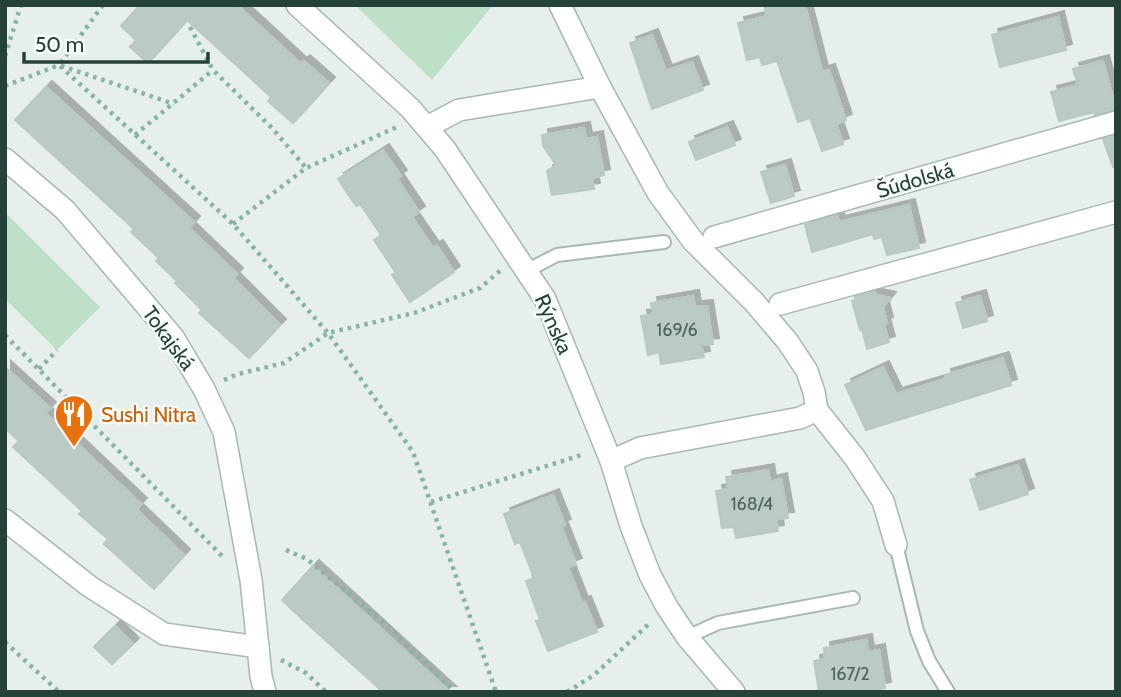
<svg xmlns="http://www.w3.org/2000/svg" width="1121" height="697" font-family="Cabin,sans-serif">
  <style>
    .green { fill: #bfe0c8 }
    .building { fill: #bbcac4; stroke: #b8c9c2; stroke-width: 2; filter: url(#shadow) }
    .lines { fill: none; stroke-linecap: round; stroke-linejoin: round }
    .service-casing { stroke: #a8b8b2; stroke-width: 16 }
    .minor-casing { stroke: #a8b8b2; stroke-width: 24 }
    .path { stroke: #86b3a5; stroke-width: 4.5; stroke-dasharray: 3.5 5; stroke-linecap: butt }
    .service { stroke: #fff; stroke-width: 12 }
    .minor { stroke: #fff; stroke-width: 21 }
    .labels { text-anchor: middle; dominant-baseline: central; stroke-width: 5; stroke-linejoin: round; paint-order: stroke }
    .number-label { font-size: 18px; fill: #4a645c }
    .street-label { font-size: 21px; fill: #24423a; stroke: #f7fbf9 }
    .food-label { font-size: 21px; fill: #c56008; stroke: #f7fbf9; text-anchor: start }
  </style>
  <defs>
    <filter id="shadow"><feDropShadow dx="6" dy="-6" stdDeviation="0" flood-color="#0004"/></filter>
  </defs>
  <rect width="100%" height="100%" fill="#e6efeb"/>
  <g class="green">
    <polygon points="355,5 493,5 432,80"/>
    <polygon points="5,212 100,307 57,350 5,299"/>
  </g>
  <g class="building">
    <polygon points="140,5 237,5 301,64 304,61 329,83 293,123 268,101 271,97 187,20 148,63 130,47 136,40 121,26"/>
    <polygon points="764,5 805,5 822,72 829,70 846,120 836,124 843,144 822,151 810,118 798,122 777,61 762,65 760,57 747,60 738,23 767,16"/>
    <polygon points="1058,17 1066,50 1000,67 992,35"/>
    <polygon points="652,35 666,71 692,62 703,90 652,109 630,43"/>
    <polygon points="1103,61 1116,109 1095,115 1094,112 1059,121 1051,92 1078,85 1073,69"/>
    <polygon points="46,87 194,222 189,228 237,274 233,278 280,325 249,358 199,313 202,310 175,283 177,281 156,261 159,258 131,232 134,229 15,120"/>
    <polygon points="727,127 735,145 696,160 689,142"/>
    <polygon points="584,128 586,139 597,137 604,175 592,178 594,189 552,195 547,171 556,165 543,146 542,135"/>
    <polygon points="1116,136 1116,166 1113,167 1103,139"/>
    <polygon points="383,150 401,176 397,179 419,212 412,217 433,248 437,246 454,272 410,302 392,275 396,273 374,240 381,235 360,204 356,206 338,179"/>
    <polygon points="785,165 794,196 771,203 761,172"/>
    <polygon points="909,205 919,248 887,255 882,237 874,239 873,234 812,252 805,225 837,215 839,222"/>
    <polygon points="875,292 876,295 890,298 883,307 887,323 884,324 889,342 867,349 862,329 860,330 852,301 856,300 855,297"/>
    <polygon points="693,296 695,307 707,306 713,344 701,345 704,357 661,364 659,352 648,355 641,316 653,315 651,303"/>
    <polygon points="980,296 987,321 963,328 956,303"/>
    <polygon points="1003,358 1011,385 866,430 845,385 883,367 896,394 946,379 945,375"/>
    <polygon points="5,367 50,408 45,413 141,504 136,509 184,555 154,589 104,544 108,539 79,514 82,511 13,447 19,441 5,428"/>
    <polygon points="1018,465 1028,494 980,510 970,480"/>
    <polygon points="768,470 770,482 781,479 788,518 776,519 778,531 736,538 734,527 722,528 716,491 728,489 726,477"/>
    <polygon points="553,495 565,525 561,526 576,564 568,567 582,603 585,602 597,632 548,651 536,621 540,620 526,581 534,578 520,542 515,544 504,514"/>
    <polygon points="313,566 391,638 450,692 383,692 302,619 282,600"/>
    <polygon points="115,626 133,644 112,664 94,647"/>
    <polygon points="866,640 868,652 879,650 885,688 865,692 819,692 814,661 825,659 824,648"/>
  </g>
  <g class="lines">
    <g class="service-casing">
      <g id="service">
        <polyline points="528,270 557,255 664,242"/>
        <polyline points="896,545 917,631 929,661 948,692"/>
        <polyline points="687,637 718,623 853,598"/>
      </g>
    </g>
    <g class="minor-casing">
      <g id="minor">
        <polyline points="297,5 410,108 445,149 545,299 611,461 631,526 650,575 667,607 687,637 734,692"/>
        <polyline points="560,5 600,87 658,193 693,241 754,302 788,342 807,371 814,392 817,410 855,458 883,501 896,545"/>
        <polyline points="427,127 459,110 600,87"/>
        <polyline points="5,159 65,210 173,337 204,389 224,432 251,580 261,676 265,692"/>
        <polyline points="714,237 1116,122"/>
        <polyline points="780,304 1116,212"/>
        <polyline points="611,461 640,448 800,418 817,410"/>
        <polyline points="5,520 89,586 164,634 258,647"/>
      </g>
    </g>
    <g class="path">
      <polyline points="103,5 59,65 174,104"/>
      <polyline points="190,27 213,70 273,129 306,168"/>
      <polyline points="5,56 21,5"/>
      <polyline points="5,86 59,65 233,224 328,333 413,452 496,692"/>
      <polyline points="135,135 213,70"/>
      <polyline points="233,224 306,168 397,127"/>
      <polyline points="5,335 223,557"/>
      <polyline points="39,369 57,350"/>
      <polyline points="224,380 238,374 284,363 328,333 414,313 480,288 501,270"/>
      <polyline points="431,502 585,454"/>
      <polyline points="286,550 307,559 382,621 455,692"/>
      <polyline points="5,642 59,692"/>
      <polyline points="281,660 306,673 326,692"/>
      <polyline points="567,692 594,675 651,622"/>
    </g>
    <use href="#service" class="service"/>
    <use href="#minor" class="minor"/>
  </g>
  <defs>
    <g id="restaurant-pin" transform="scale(2.0125)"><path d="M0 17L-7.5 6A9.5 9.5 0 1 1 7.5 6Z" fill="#e8710a" stroke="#f7fbf9"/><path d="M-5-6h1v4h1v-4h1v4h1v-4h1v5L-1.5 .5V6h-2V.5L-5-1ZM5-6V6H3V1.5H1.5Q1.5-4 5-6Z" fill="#fff"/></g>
  </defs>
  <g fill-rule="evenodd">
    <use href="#restaurant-pin" x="74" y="414"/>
  </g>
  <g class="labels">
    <g class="number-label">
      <text x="677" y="330">169/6</text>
      <text x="752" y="504">168/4</text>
      <text x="850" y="674">167/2</text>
    </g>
    <g class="street-label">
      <text transform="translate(915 180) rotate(-16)">Šúdolská</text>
      <text transform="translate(554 324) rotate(66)">Rýnska</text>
      <text transform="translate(169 338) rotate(54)">Tokajská</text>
    </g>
    <g class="food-label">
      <text x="101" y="414">Sushi Nitra</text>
    </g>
  </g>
  <rect width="1121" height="697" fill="none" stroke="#24423a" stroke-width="14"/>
  <path d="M24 52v10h184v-10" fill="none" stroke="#24423a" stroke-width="3.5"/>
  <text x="35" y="52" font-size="21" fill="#24423a" stroke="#f7fbf9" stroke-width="5" paint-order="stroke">50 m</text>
</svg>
